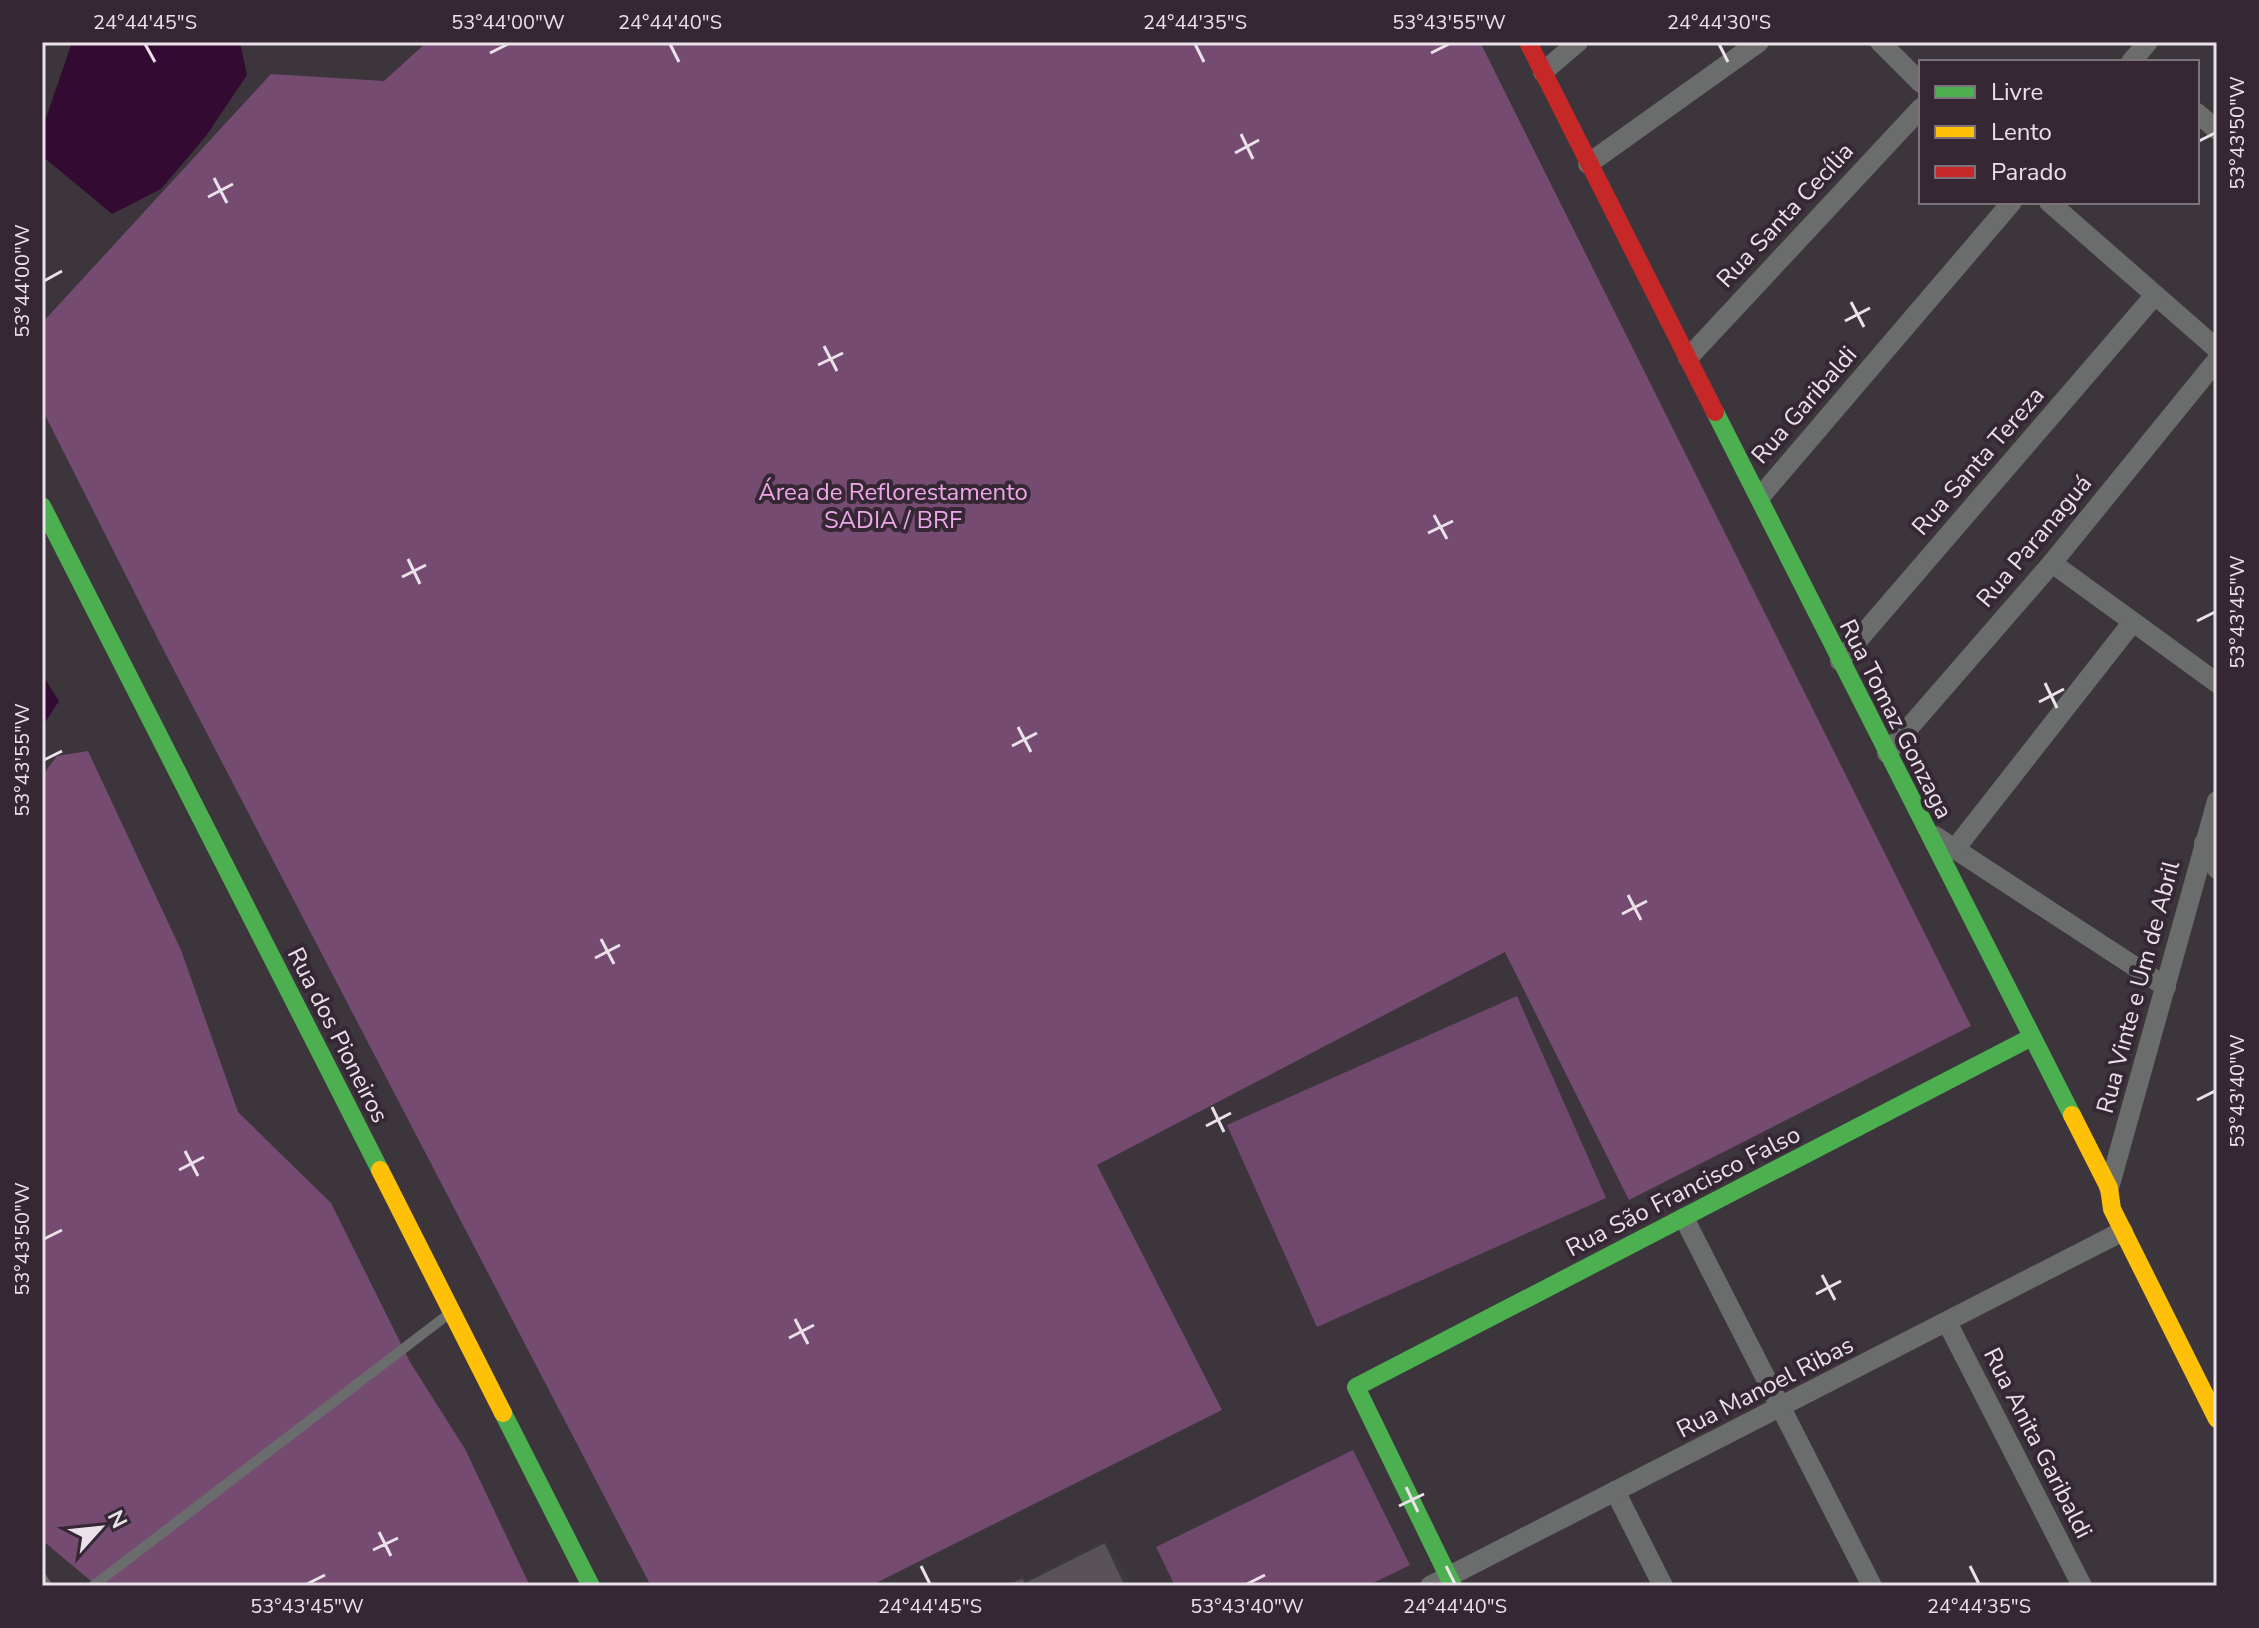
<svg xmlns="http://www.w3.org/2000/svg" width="2259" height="1628" font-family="'Nunito Sans',sans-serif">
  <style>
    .green { fill: #70486d }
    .forest { fill: #754b72 }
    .water { fill: #330a32 }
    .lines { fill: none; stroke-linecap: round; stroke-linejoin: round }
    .lane { stroke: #6b6c6c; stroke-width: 10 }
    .street { stroke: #6b6c6c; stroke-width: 20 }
    .fast { stroke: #4caf50; stroke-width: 18 }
    .slow { stroke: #ffc107; stroke-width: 18 }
    .jam { stroke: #c62828; stroke-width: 18 }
    .shaded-wall { fill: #3e3a3e }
    .building { fill: #595358; stroke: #3e3a3e; stroke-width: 2 }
    .ticks { fill: none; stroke: #eae1e9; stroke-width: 3 }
    .labels { text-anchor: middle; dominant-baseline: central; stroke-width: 8; stroke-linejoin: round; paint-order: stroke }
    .street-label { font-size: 24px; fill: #eae1e9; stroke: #352834 }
    .park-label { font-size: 24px; fill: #eea6e9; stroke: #352834 }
    .neatline { fill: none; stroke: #eae1e9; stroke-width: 3 }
    .ticks-label { font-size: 20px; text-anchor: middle; fill: #eae1e9 }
  </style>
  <rect width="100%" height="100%" fill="#3c363c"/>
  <g class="green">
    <polygon points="1517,996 1606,1198 1317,1327 1227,1125"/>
    <polygon points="1353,1450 1410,1565 1367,1586 1175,1586 1156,1547"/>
  </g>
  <g class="forest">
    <polygon points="427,42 1480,42 1971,1026 1629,1200 1505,952 1097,1165 1222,1410 870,1586 651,1586 162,647 42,409 42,323 271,74 384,81"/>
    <polygon points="88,751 181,950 238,1112 331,1203 410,1362 465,1449 530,1586 97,1586 42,1540 42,776 57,756"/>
  </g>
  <g class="water">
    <polygon points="72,42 240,42 247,75 206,136 161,189 112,214 42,156 45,121"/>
    <polygon points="42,674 59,701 42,727"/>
  </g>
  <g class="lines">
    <g class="lane">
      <polyline points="42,1578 47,1586"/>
      <polyline points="93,1586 450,1313"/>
    </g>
    <g class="street">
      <polyline points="1880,42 1921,83"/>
      <polyline points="2131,62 2148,42"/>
      <polyline points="1543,72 1578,42"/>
      <polyline points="2197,113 2217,130"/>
      <polyline points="1588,164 1759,42"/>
      <polyline points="2049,202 2217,349"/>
      <polyline points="1688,358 1921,108"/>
      <polyline points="1760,497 2012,202"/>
      <polyline points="2052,563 2217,683"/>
      <polyline points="1840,661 2155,295"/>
      <polyline points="1887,753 2052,563 2217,360"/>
      <polyline points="1935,836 2166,987"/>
      <polyline points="2204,843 2217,869"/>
      <polyline points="1954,850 2132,623"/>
      <polyline points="2109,1188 2217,801"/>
      <polyline points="1684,1218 1872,1586"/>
      <polyline points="1948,1324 2082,1586"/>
      <polyline points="1615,1491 1663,1586"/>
      <polyline points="1430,1586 2123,1231"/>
    </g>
    <g class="fast">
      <polyline points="1715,412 2072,1115"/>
      <polyline points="42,506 380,1170"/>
      <polyline points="503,1413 591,1586"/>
      <polyline points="1453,1586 1356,1387 2032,1037"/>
    </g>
    <g class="slow">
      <polyline points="2072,1115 2109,1188 2112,1209 2217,1419"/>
      <polyline points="380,1170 503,1413"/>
    </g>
    <polyline class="jam" points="1528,42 1715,412"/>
  </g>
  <polygon class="shaded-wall" points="1105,1542 1121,1565 1131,1586 1126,1586"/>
  <polygon class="building" points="1105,1542 1126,1586 1005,1586 1023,1577 1025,1582"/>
  <path class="ticks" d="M145 44 155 62M670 44 679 62M1195 44 1204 62M1719 44 1728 62M490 53 508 44M1431 53 1449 44M1241 134 1253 159M2197 142 2215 133M1235 153 1259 140M214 178 227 203M208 197 233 184M44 281 62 271M1851 302 1864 327M1845 321 1870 308M824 346 837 371M818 365 843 353M1434 515 1447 539M1428 533 1453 521M408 559 420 584M402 577 426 565M2197 621 2215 612M2045 683 2057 708M2039 702 2064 689M1018 727 1031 752M1012 746 1037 733M44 760 62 751M1628 895 1641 920M1622 914 1647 901M601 939 614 964M595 958 620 945M2197 1100 2215 1091M1212 1107 1224 1132M1206 1126 1231 1113M185 1151 198 1176M179 1170 204 1157M44 1239 62 1230M1822 1275 1835 1300M1816 1294 1841 1281M795 1319 808 1344M789 1338 814 1325M1406 1487 1418 1512M1399 1506 1424 1494M379 1532 391 1556M373 1550 398 1538M921 1566 930 1584M1446 1566 1455 1584M1970 1566 1979 1584M307 1584 325 1575M1247 1584 1265 1575"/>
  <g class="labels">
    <g class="street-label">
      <text transform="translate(1785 215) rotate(-47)">Rua Santa Cecília</text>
      <text transform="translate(1804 405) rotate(-49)">Rua Garibaldi</text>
      <text transform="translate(1978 461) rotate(-49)">Rua Santa Tereza</text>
      <text transform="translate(2034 541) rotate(-50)">Rua Paranaguá</text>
      <text transform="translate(1896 719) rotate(63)">Rua Tomaz Gonzaga</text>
      <text transform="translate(2138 987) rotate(-75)">Rua Vinte e Um de Abril</text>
      <text transform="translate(338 1035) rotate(63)">Rua dos Pioneiros</text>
      <text transform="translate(1683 1191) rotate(-27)">Rua São Francisco Falso</text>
      <text transform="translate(1765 1387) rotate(-27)">Rua Manoel Ribas</text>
      <text transform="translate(2038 1443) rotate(63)">Rua Anita Garibaldi</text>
    </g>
    <g class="park-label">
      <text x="893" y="492">Área de Reflorestamento<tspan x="893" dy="28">SADIA / BRF</tspan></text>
    </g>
  </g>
  <rect width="2259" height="1628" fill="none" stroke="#352834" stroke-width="88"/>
  <rect x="1919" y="60" width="280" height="144" fill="#352834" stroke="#7d727c" stroke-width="2"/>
  <rect x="1935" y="86" width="40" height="12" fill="#4caf50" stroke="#7d727c" stroke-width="2"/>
  <text x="1991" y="100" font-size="24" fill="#eae1e9">Livre</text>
  <rect x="1935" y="126" width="40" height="12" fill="#ffc107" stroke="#7d727c" stroke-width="2"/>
  <text x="1991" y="140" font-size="24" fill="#eae1e9">Lento</text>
  <rect x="1935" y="166" width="40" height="12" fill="#c62828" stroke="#7d727c" stroke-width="2"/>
  <text x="1991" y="180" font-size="24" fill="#eae1e9">Parado</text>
  <g transform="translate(100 1528) rotate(63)" stroke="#352834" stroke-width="6" paint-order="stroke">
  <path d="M0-6L14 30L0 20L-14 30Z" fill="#eae1e9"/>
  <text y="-12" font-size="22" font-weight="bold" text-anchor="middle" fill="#eae1e9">N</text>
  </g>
  <rect x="44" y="44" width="2171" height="1540" class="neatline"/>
  <g class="ticks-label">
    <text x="145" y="29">24°44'45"S</text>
    <text x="508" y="29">53°44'00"W</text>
    <text x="670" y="29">24°44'40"S</text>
    <text x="1195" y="29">24°44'35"S</text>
    <text x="1449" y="29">53°43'55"W</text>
    <text x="1719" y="29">24°44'30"S</text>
    <text transform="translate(2237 133) rotate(-90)" y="7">53°43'50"W</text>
    <text transform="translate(22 281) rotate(-90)" y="7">53°44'00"W</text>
    <text transform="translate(2237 612) rotate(-90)" y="7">53°43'45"W</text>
    <text transform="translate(22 760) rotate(-90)" y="7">53°43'55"W</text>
    <text transform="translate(2237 1091) rotate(-90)" y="7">53°43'40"W</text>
    <text transform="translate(22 1239) rotate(-90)" y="7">53°43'50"W</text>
    <text x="307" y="1613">53°43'45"W</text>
    <text x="930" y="1613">24°44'45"S</text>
    <text x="1247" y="1613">53°43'40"W</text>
    <text x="1455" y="1613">24°44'40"S</text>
    <text x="1979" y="1613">24°44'35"S</text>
  </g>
</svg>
